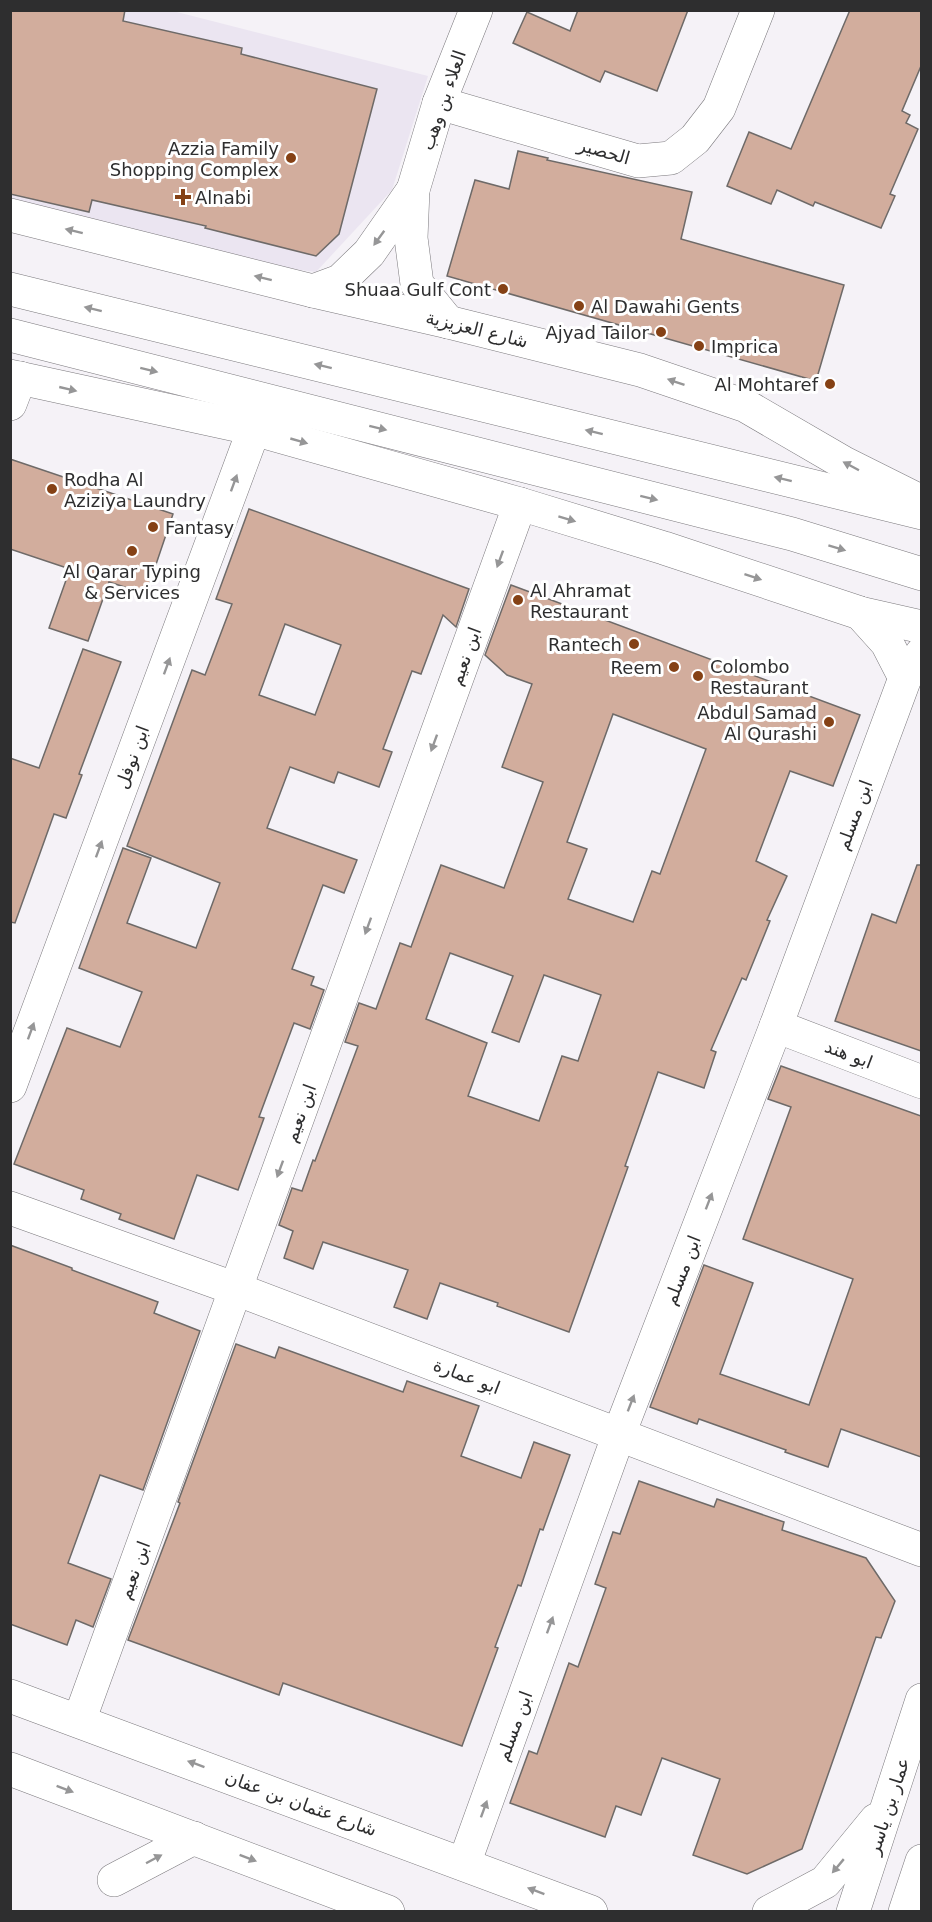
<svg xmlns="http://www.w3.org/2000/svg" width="932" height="1922" font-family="'DejaVu Sans',Vazirmatn,sans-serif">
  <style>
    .built { fill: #ebe5f1 }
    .building { fill: #d2ad9d; stroke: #6e6a68; stroke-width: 1.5; fill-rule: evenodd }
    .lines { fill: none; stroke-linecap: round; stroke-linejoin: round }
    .minor-casing { stroke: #7b797d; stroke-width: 34 }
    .major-casing { stroke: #7b797d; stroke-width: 34 }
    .minor { stroke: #fff; stroke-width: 33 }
    .major { stroke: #fff; stroke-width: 33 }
    .oneway { fill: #969697 }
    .poi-dot { fill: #854115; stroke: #fff; stroke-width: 2 }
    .labels { text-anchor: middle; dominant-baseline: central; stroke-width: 6; stroke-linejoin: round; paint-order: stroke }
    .street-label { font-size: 18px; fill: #2e2e2f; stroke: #fff }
    .poi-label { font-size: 18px; fill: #2e2e2f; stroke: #fff; text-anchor: end }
  </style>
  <rect width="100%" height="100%" fill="#f5f2f7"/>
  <polygon class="built" points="10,11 173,11 428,76 392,190 316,272 264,265 11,199"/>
  <g class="building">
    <polygon points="10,10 125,10 123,21 242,48 241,54 377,89 339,234 316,256 205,228 206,226 92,200 89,212 10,194"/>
    <polygon points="578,10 688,10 657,91 605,71 600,82 513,43 527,12 570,31"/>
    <polygon points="850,10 921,10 921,66 902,111 910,115 906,123 918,129 890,194 895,196 881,228 815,202 813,206 777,190 771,204 727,186 749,132 791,149"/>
    <polygon points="518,151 548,158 547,160 692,192 681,239 844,285 816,381 447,276 475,180 509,189"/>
    <polygon points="10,459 173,514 146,594 109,582 88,641 49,628 70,569 10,549"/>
    <path d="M249 509 469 589 456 627 443 615 421 674 412 671 383 749 392 752 379 787 338 772 334 783 290 767 267 828 357 860 344 893 323 885 292 969 314 977 311 985 324 990 310 1029 294 1023 259 1117 264 1118 238 1190 197 1175 174 1239 119 1219 121 1214 81 1199 84 1190 14 1164 67 1028 120 1047 142 992 79 968 123 848 151 858 127 923 196 948 220 883 127 846 192 670 205 675 232 604 216 599ZM285 624 341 645 315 715 259 695Z"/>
    <path d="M511 585 860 715 833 786 790 771 756 861 787 876 767 920 770 921 746 980 742 978 711 1050 716 1052 704 1088 658 1072 625 1166 628 1167 569 1332 497 1306 498 1303 440 1283 427 1319 394 1307 408 1270 323 1242 313 1269 284 1258 293 1231 279 1225 292 1188 302 1191 313 1160 315 1161 358 1046 345 1042 359 1003 376 1009 400 943 411 947 441 865 504 888 543 782 502 767 532 684 507 675 485 655ZM613 714 706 749 660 874 652 871 633 922 568 899 587 849 567 842ZM450 953 513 976 492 1032 519 1042 544 975 601 995 578 1061 562 1056 539 1121 468 1096 487 1043 426 1019Z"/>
    <polygon points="83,649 121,662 79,774 82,775 66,818 54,814 15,923 10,922 10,758 39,768"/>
    <polygon points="917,865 921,865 921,1051 835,1021 872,914 896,923"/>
    <polygon points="781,1066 921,1116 921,1457 841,1429 828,1467 785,1452 786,1450 699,1419 697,1424 650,1407 704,1265 753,1283 720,1374 809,1405 853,1279 743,1239 791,1107 768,1099"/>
    <polygon points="10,1245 72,1268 72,1270 158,1302 154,1313 200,1331 143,1490 100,1475 68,1563 111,1579 93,1627 76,1620 67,1645 10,1624"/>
    <polygon points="236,1344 275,1358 279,1347 403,1392 407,1381 479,1406 461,1456 521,1478 534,1442 570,1455 543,1530 540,1529 521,1586 518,1585 495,1647 498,1648 462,1746 283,1683 279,1695 128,1640 180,1503 178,1502"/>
    <polygon points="639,1481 714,1507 717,1499 784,1522 782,1530 866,1558 895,1601 881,1638 876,1637 802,1849 747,1874 693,1855 720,1779 662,1758 641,1815 616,1806 605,1837 510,1803 529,1751 537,1754 569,1663 578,1667 606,1588 595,1584 613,1532 620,1534"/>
  </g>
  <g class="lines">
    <g class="minor-casing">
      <g id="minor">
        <polyline points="439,103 638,161 671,158 695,139 719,108 758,10"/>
        <polyline points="10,215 313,291 448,322 640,370 746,406 844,463 922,502"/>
        <polyline points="313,291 340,281 369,253 413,190"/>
        <polyline points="448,322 417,284 411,238 413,190 439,103 476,10"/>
        <polyline points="10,376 254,429 520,504 664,548 860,613 922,627"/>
        <polyline points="10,404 20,378"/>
        <polyline points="860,613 887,643 905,678"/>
        <polyline points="776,1026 922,1082"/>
        <polyline points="10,1086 254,429"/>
        <polyline points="10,1208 236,1289 922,1550"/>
        <polyline points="10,1696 591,1912"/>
        <polyline points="79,1721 520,504"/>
        <polyline points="10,1769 388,1912"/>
        <polyline points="464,1864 619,1434 776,1026 905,678 922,653"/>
        <polyline points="114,1880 194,1838"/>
        <polyline points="769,1912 825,1882 876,1820"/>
        <polyline points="853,1912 922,1700"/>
        <polyline points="905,1912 922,1861"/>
      </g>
    </g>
    <g class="major-casing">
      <g id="major">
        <polyline points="10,289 922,513"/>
        <polyline points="10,335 792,534 922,574"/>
      </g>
    </g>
    <use href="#minor" class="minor"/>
    <use href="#major" class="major"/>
  </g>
  <defs><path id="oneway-solid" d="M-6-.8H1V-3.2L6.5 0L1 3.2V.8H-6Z" transform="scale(1.5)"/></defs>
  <g class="oneway">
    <use href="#oneway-solid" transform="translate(74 231) rotate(-166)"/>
    <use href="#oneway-solid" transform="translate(379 238) rotate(126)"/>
    <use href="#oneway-solid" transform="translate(263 278) rotate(-166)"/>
    <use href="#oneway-solid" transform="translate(93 309) rotate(-166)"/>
    <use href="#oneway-solid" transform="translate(323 366) rotate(-166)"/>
    <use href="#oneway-solid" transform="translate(149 370) rotate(14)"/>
    <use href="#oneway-solid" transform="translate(676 382) rotate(-161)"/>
    <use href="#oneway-solid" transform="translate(68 389) rotate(13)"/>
    <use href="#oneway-solid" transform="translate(378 428) rotate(14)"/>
    <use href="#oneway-solid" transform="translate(594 432) rotate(-166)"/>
    <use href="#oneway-solid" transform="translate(299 441) rotate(16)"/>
    <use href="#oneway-solid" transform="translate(851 466) rotate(-152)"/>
    <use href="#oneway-solid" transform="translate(783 479) rotate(-166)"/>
    <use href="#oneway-solid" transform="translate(234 483) rotate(-70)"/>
    <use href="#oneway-solid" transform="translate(649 498) rotate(14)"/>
    <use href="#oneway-solid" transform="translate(567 519) rotate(17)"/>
    <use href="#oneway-solid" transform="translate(837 548) rotate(17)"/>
    <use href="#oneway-solid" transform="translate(500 559) rotate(110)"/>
    <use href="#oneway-solid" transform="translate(753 577) rotate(18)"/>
    <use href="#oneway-solid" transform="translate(167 666) rotate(-70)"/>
    <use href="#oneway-solid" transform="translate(434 743) rotate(110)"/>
    <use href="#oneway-solid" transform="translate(99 849) rotate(-70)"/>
    <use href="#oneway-solid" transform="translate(368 926) rotate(110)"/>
    <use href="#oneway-solid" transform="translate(31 1031) rotate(-70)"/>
    <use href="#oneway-solid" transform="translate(280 1169) rotate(110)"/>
    <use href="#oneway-solid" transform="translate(709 1201) rotate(-69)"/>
    <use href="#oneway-solid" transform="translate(631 1403) rotate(-69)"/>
    <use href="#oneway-solid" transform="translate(550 1625) rotate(-70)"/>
    <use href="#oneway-solid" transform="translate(196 1764) rotate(-160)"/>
    <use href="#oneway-solid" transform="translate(65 1789) rotate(21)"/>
    <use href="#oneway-solid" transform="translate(484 1809) rotate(-70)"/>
    <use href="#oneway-solid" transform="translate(248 1858) rotate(21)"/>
    <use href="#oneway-solid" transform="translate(154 1859) rotate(-28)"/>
    <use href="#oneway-solid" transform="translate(838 1866) rotate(130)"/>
    <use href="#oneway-solid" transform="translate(536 1891) rotate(-159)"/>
  </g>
  <g class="poi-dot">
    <circle cx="291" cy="158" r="6"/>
    <path d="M180 188h6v6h6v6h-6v6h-6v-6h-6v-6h6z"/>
    <circle cx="503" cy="289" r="6"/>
    <circle cx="579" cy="306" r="6"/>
    <circle cx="661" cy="332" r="6"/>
    <circle cx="699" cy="346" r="6"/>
    <circle cx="830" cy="384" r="6"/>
    <circle cx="52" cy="489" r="6"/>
    <circle cx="153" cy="527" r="6"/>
    <circle cx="132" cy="551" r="6"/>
    <circle cx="518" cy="600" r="6"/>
    <circle cx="634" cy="644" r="6"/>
    <circle cx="674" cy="667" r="6"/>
    <circle cx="698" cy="676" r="6"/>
    <circle cx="829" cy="722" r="6"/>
  </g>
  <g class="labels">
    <g class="street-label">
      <text transform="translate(443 100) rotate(-71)">العلاء بن وهب</text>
      <text transform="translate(604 151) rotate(16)">الحصير</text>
      <text transform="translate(477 329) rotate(14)">شارع العزيزية</text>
      <text transform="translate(465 656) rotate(-70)">ابن نعيم</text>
      <text transform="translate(132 757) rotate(-70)">ابن نوفل</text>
      <text transform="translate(854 815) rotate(-70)">ابن مسلم</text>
      <text transform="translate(849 1054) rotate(21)">ابو هند</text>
      <text transform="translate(300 1113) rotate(-70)">ابن نعيم</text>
      <text transform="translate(682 1270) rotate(-69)">ابن مسلم</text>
      <text transform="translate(467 1376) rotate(21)">ابو عمارة</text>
      <text transform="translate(134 1570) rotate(-70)">ابن نعيم</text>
      <text transform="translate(514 1726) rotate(-70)">ابن مسلم</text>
      <text transform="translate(301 1803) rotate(20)">شارع عثمان بن عفان</text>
      <text transform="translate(888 1806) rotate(-72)">عمار بن ياسر</text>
    </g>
    <g class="poi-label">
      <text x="279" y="148">Azzia Family<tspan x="279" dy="21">Shopping Complex</tspan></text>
      <text x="195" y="197" text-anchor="start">Alnabi</text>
      <text x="491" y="289">Shuaa Gulf Cont</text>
      <text x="591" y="306" text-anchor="start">Al Dawahi Gents</text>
      <text x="649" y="332">Ajyad Tailor</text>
      <text x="711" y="346" text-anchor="start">Imprica</text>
      <text x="818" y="384">Al Mohtaref</text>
      <text x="64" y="479" text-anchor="start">Rodha Al<tspan x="64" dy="21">Aziziya Laundry</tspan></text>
      <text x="165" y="527" text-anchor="start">Fantasy</text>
      <text x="132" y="571" text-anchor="middle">Al Qarar Typing<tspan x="132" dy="21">&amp; Services</tspan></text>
      <text x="530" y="590" text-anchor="start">Al Ahramat<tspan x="530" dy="21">Restaurant</tspan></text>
      <text x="622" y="644">Rantech</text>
      <text x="710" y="666" text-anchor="start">Colombo<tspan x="710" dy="21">Restaurant</tspan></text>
      <text x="662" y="667">Reem</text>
      <text x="817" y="712">Abdul Samad<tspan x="817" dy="21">Al Qurashi</tspan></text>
    </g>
  </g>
  <rect width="932" height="1922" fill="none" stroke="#2e2e2f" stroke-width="24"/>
</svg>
